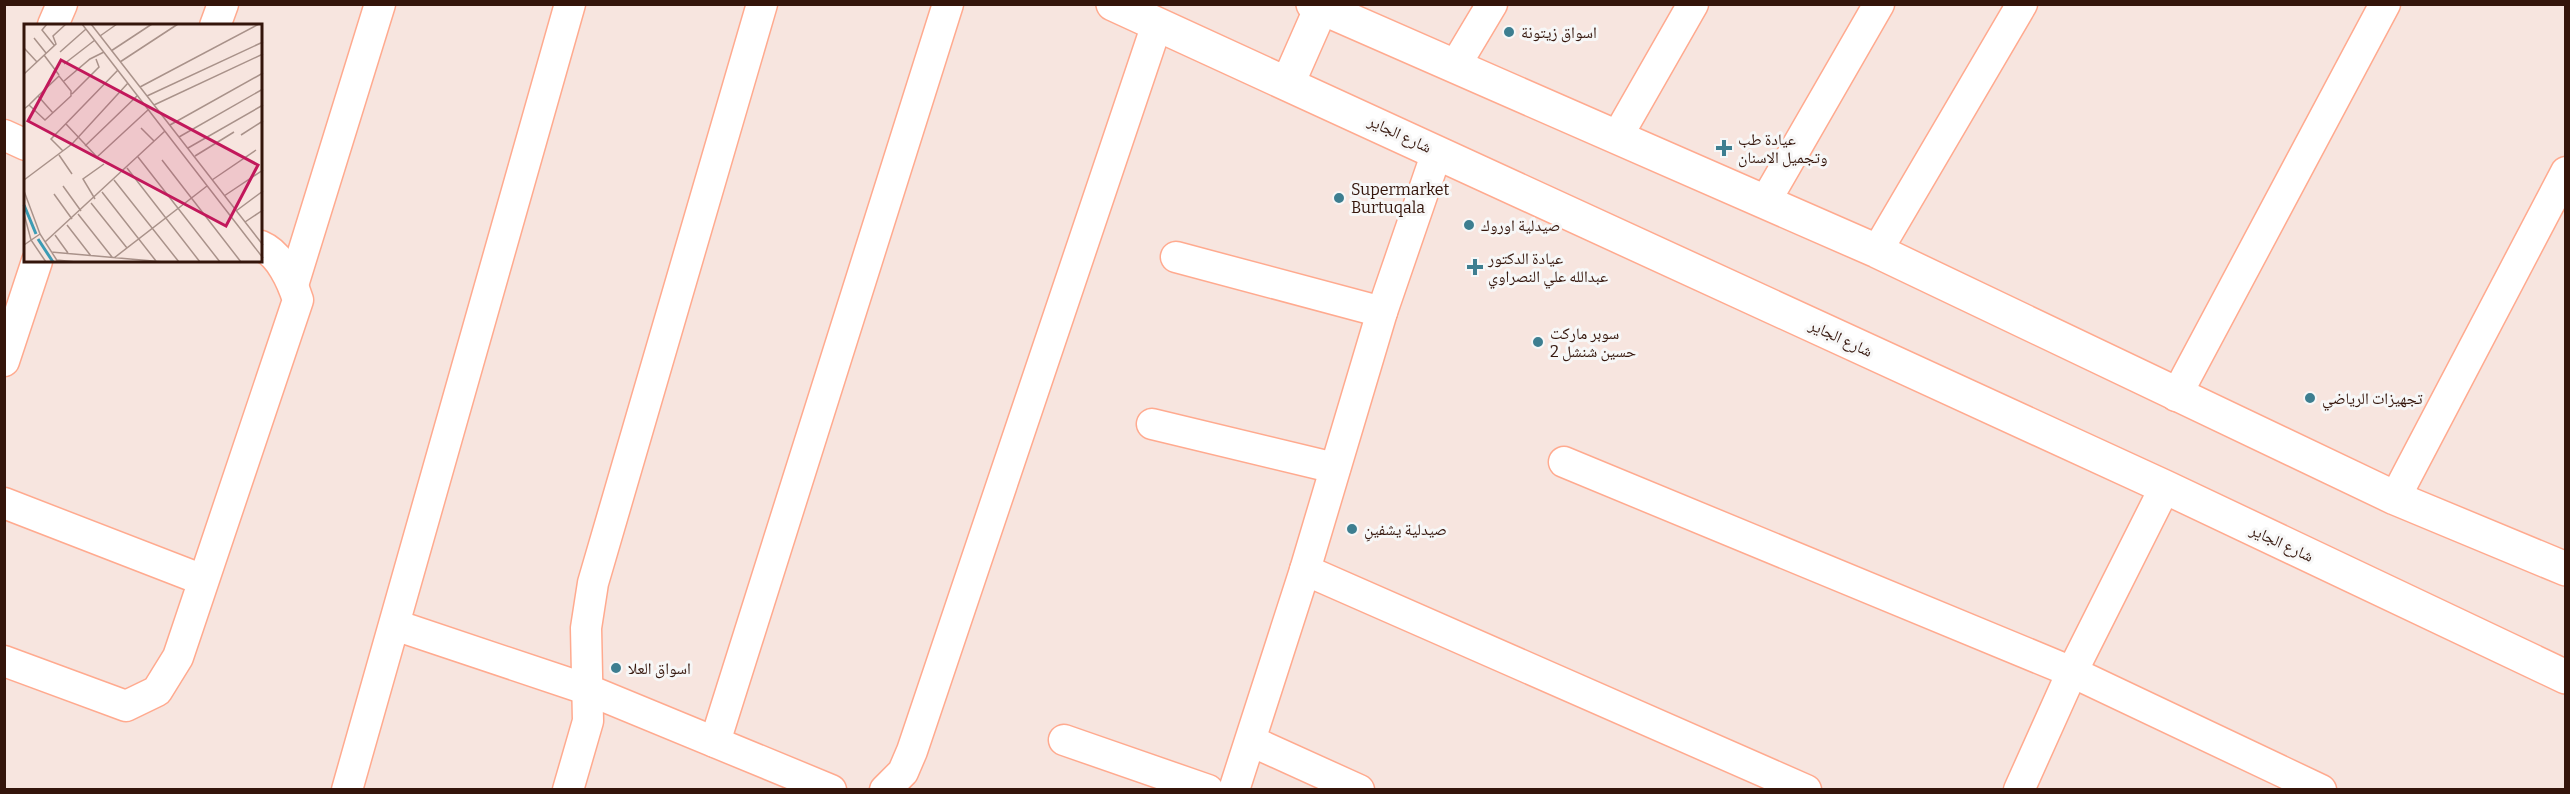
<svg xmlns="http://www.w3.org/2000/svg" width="2570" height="794" font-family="Bitter,'Noto Naskh Arabic',serif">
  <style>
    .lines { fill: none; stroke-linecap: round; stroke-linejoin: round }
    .street-casing { stroke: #ffaa8f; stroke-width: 33 }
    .secondary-casing { stroke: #ffaa8f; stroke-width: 36 }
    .street { stroke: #fff; stroke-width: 30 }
    .secondary { stroke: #fff; stroke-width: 33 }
    .poi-dot { fill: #3d7e90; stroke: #f7f7f7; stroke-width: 2 }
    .labels { text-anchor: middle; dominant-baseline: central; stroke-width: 6; stroke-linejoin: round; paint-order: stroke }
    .poi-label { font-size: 16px; fill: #34150b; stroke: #f7f7f7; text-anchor: start }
    .street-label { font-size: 16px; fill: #34150b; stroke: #f7f7f7 }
    .inset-river { fill: none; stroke: #3c9bb4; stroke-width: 3 }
    .inset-road { fill: none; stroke: #a9928a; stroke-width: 1.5 }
    .view { fill: #c2185b; fill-opacity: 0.15; stroke: #c2185b; stroke-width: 3 }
    .inset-edge { fill: none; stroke: #34150b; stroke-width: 3 }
  </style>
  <rect width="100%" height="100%" fill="#f7e5df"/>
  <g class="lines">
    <g class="street-casing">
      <g id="street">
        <polyline points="53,25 62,4"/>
        <polyline points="215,26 223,4"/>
        <polyline points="1455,66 1492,4"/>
        <polyline points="4,135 26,145"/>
        <polyline points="1617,137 1693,4"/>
        <polyline points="1765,202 1879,4"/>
        <polyline points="1877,251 2022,4"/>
        <polyline points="1176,257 1382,312"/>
        <polyline points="293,285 380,4"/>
        <polyline points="4,361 37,261"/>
        <polyline points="2176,396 2385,4"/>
        <polyline points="1152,424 1335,468"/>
        <polyline points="1564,462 2072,672 2321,790"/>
        <polyline points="2395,498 2566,172"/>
        <polyline points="4,503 203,580"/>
        <polyline points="1305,570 1806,790"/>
        <polyline points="395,625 586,689 831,790"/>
        <path d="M4 661 126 706 157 691 178 657 298 300C292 281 280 254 261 246"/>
        <polyline points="1064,740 1208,790"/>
        <polyline points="1251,741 1359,790"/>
        <polyline points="715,742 948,4"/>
        <polyline points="347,790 570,4"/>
        <polyline points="568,790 588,721 586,628 593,583 762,4"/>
        <polyline points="885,790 903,772 912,751 1157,24"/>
        <polyline points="1234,790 1305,570 1382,312 1437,152"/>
        <polyline points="2019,790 2072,672 2165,487"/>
      </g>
    </g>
    <g class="secondary-casing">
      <g id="secondary">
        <polyline points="1113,4 2165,487 2566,677"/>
        <polyline points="1313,4 1877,251 2395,498 2566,569"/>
        <polyline points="1288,83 1321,8"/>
      </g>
    </g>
    <use href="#street" class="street"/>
    <use href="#secondary" class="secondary"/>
  </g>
  <g class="poi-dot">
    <circle cx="1509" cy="32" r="6"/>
    <path d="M1721 139h6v6h6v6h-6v6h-6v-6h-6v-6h6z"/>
    <circle cx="1339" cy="198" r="6"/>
    <circle cx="1469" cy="225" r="6"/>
    <path d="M1472 258h6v6h6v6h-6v6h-6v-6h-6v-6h6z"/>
    <circle cx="1538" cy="342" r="6"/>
    <circle cx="2310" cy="398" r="6"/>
    <circle cx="1352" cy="529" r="6"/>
    <circle cx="616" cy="668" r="6"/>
  </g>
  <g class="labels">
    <g class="poi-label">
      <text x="1521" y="32">اسواق زيتونة</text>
      <text x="1738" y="139">عيادة طب<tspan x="1738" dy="18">وتجميل الاسنان</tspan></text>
      <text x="1351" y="189">Supermarket<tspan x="1351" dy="18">Burtuqala</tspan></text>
      <text x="1481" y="225">صيدلية اوروك</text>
      <text x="1488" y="258">عيادة الدكتور<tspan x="1488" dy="18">عبدالله علي النصراوي</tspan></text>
      <text x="1550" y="333">سوبر ماركت<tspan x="1550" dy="18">حسين شنشل 2</tspan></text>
      <text x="2322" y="398">تجهيزات الرياضي</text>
      <text x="1364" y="529">صيدلية يشفينِ</text>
      <text x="628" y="668">اسواق العلا</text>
    </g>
    <g class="street-label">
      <text transform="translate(1400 134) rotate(25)">شارع الجاير</text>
      <text transform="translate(1841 338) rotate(25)">شارع الجاير</text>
      <text transform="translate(2282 543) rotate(25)">شارع الجاير</text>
    </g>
  </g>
  <g transform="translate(24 24)">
    <rect width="238" height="238" fill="#f7e5df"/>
    <path class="inset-river" d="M0 181 12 210M14 215 29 238"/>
    <path class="inset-road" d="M23 0 18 6 30 21M58 0 239 234M67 0 239 221M76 12 93 0M10 14 22 29M0 24 13 38M87 27 128 0M36 28 62 5M20 31 35 51M96 38 154 0M40 40 71 16M0 50 32 20 29 12 42 0M40 57 66 35 80 28M116 63 235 0M48 70 75 43 72 35M14 72 29 89M123 72 239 18M130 81 239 30M0 85 5 81 14 72 35 52 47 67V72L21 96 5 81M42 100 73 133 125 85M146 101 239 49M117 104 130 117M217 111 239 97M155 113 239 65M61 122 114 71M164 124 239 81M39 127 27 115 94 46M35 131 48 150M171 132 210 108M114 133 196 238M138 136 217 238M103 144 176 238M0 156 48 120 104 59M90 156 155 238M188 156 232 126M39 162 57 187M0 167 16 210 34 238M78 168 132 237M30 170 48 195M200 172 239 146M71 175 59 155 80 140M67 179 103 224M212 187 239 167M0 190 7 216 22 238M54 190 88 233M221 198 239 186M43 201 67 232M31 211 44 229M21 218 141 107M0 221 16 210M27 228 140 238M90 234 183 162M33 236 52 238"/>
    <path class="view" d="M37 36 234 141 202 202 4 97Z"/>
    <rect width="238" height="238" class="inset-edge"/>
  </g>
  <rect width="2570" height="794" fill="none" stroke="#34150b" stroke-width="12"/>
</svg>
